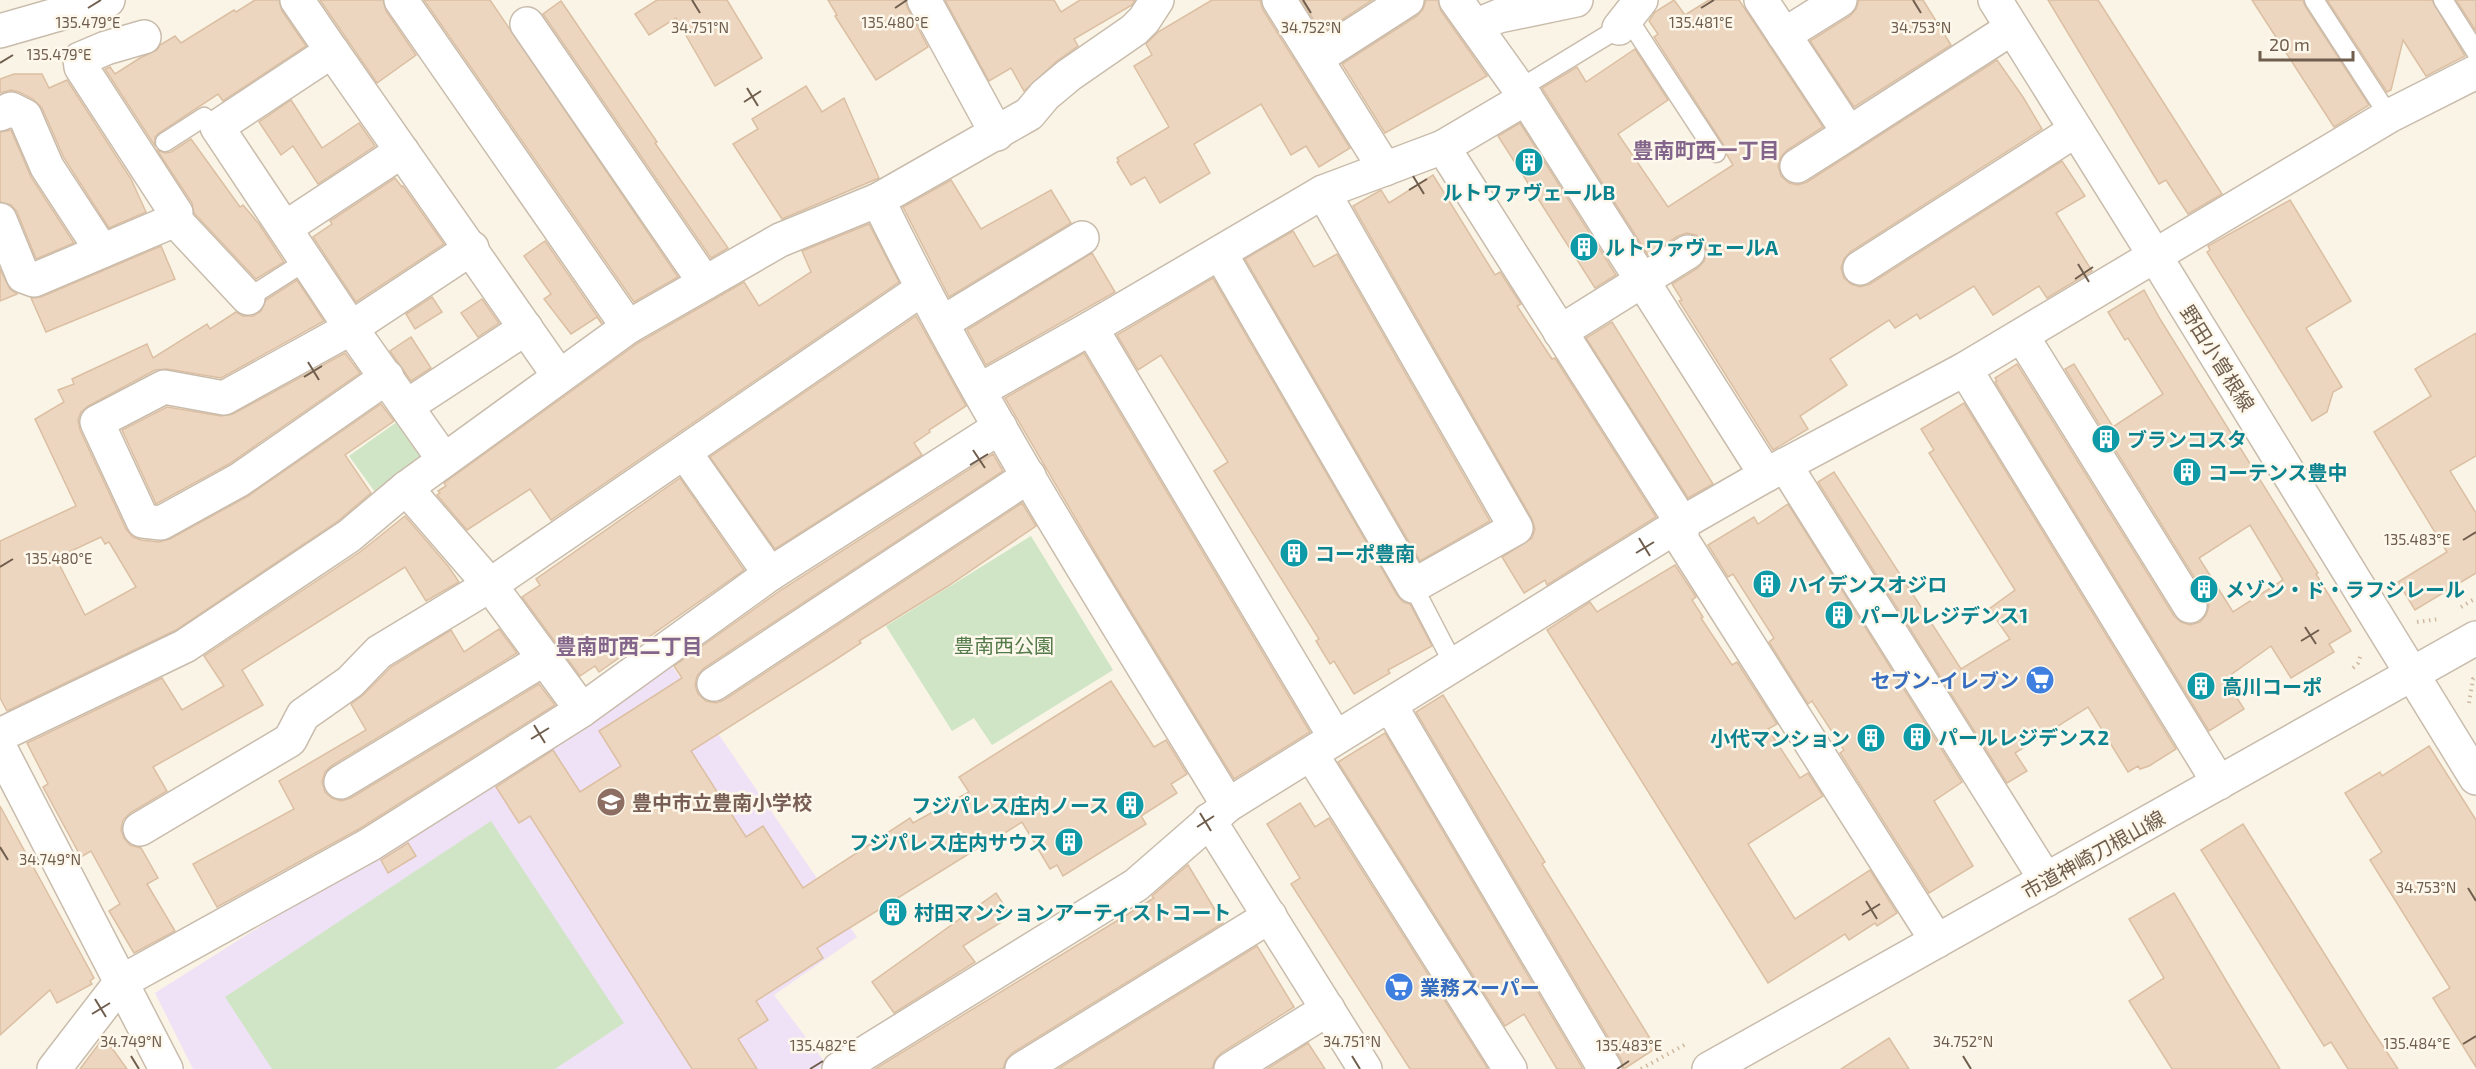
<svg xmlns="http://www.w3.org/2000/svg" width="2476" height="1069" font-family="'Exo 2','Noto Sans JP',sans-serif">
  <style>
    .education { fill: #f0e2f6 }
    .green { fill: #cfe5c5 }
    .building { fill: #ecd6c0; stroke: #dcbfa2; stroke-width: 1.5; fill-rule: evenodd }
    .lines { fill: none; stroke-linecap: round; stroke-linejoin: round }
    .service-casing { stroke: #c9bcac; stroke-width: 21 }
    .minor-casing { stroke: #c9bcac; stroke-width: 36 }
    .tertiary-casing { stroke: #c9bcac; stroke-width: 36 }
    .path { stroke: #d0b9a3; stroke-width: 4; stroke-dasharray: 1.5 4.5; stroke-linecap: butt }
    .service { stroke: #fff; stroke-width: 18 }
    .minor { stroke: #fff; stroke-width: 33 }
    .tertiary { stroke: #fff; stroke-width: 33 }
    .ticks { fill: none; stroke: #6f5d4d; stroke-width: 2 }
    .labels { text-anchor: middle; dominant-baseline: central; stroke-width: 5; stroke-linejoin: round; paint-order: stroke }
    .culture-label { font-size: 20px; font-weight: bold; fill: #0d838f; stroke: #fdf8eb; text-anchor: start }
    .street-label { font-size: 20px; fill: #6f5d4d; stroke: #fdf8eb }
    .park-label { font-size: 20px; fill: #537a4a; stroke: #fdf8eb }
    .shop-label { font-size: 20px; font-weight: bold; fill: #366cbe; stroke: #fdf8eb; text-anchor: end }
    .education-label { font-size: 20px; font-weight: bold; fill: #785e54; stroke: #fdf8eb; text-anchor: start }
    .neighbourhood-label { font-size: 21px; font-weight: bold; fill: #83658c; stroke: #fdf8eb }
    .ticks-label { font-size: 15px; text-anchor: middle; fill: #6f5d4d; stroke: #fdf8eb; stroke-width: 5; stroke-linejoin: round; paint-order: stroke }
  </style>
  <rect width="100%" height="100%" fill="#f9f4e5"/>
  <polygon class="education" points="672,666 857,937 774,995 826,1064 818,1069 193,1069 155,993"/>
  <g class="green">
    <polygon points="401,419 422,449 421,465 378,496 349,456"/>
    <polygon points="1031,536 1113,670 992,745 974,718 952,731 886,626"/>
    <polygon points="491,821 624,1023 555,1069 272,1069 225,997"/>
  </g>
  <g class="building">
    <polygon points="255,0 279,0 282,11 306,46 223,101 218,94 159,133 155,137 155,146 105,69 110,67 115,74 140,58 157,50 160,45 175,36 181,43 234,10 236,12"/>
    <polygon points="320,0 383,0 386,11 416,55 377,83"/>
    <polygon points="424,0 490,0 678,277 634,302"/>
    <polygon points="657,0 727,0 762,58 715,86 676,18 649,35 635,14"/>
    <polygon points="828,0 905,0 908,9 928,47 876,80 835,16 837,15"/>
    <polygon points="945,0 1054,0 1061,12 1080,0 1135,0 1132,5 1074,39 1078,46 1057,61 1024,91 1011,68 989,81"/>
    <polygon points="1212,0 1260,0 1263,10 1350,148 1319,167 1306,146 1291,155 1261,104 1194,144 1210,173 1160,203 1145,177 1131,185 1117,162 1119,161 1117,158 1169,127 1134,66 1152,55 1146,44 1158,32"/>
    <polygon points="1301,0 1372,0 1322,33"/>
    <polygon points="1426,0 1438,0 1441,11 1487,76 1385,133 1342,64 1417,16 1423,9"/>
    <polygon points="1674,0 1685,15 1709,0 1739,0 1823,127 1787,150 1781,157 1778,166 1781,176 1789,183 1798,185 1807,182 1997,60 2023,97 2042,129 1850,252 1844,259 1841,268 1844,278 1851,284 1860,287 1870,284 2062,161 2085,196 2056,213 2092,271 2047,298 2039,286 1993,315 1974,286 1920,319 1917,314 1895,328 1889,320 1830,359 1847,385 1800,416 1808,429 1773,450 1679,301 1682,300 1672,284 1698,268 1704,261 1707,252 1704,242 1696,235 1687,233 1678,236 1648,255 1542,88 1577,67 1586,82 1635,49 1668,100 1618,134 1668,207 1733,165 1727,155 1725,147 1654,37 1658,34 1649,21 1655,12"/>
    <polygon points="1859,0 1923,0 1951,45 1854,107 1810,41 1850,16 1856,9"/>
    <polygon points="2048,0 2098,0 2222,194 2188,214 2166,180 2159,184"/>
    <polygon points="2252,0 2303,0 2305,6 2369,105 2334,127"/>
    <polygon points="2327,0 2432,0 2465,56 2426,76 2403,40 2391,90 2387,92"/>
    <polygon points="2456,0 2476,0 2476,31"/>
    <polygon points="561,1 657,142 655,143 728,248 711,258 543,14"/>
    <polygon points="14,74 42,74 49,88 67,80 131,179 146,212 109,228 64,158 42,108 33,99 19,92 11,90 0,93 0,79"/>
    <polygon points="806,86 822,112 844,98 879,178 782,219 733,144 758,129 752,119"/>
    <polygon points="291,100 322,148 359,123 375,146 318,184 293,146 281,155 259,122"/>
    <polygon points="1520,123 1616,275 1595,288 1498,136"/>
    <polygon points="11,130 31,177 74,243 36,259 17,212 11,205 0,202 0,132"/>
    <polygon points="191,139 240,207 243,205 259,224 284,262 256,279 194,213 192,203 157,150 165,153 171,152"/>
    <polygon points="1433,175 1495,275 1500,272 1521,304 1517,306 1552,359 1555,358 1656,517 1547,585 1545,580 1524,593 1502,557 1532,538 1535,529 1532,519 1353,206 1381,190 1389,203"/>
    <polygon points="395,178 402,187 403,186 444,244 356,302 313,237 332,224 330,221"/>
    <polygon points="951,180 981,229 1051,190 1071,223 949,297 903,207"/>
    <polygon points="2290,200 2351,301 2306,328 2342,387 2333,392 2327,412 2312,421 2207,252 2210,250 2208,246"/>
    <polygon points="869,224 899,282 551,520 530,489 467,530 437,495 440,493 438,491 446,486 444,483 638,343 744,282 759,306 811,272 802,251"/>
    <polygon points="1293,231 1314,267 1337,254 1490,521 1420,561 1245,259"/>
    <polygon points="545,241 602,323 601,323 597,317 571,334 544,299 551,294 524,256"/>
    <polygon points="161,246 175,279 46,332 31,298 41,297"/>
    <polygon points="1092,253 1115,292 986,365 967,330"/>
    <polygon points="0,269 10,289 17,294 0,301"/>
    <polygon points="1213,278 1397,595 1403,602 1410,604 1432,646 1388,670 1390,673 1354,694 1334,661 1330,664 1316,641 1319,639 1214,471 1228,462 1161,355 1138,370 1117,335"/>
    <path d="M297 280 324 321 221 378 167 369 155 370 88 406 81 412 78 420 80 430 126 529 133 537 141 540 159 542 170 539 248 496 381 404 394 421 345 455 371 493 338 521 176 630 7 711 0 698V541L76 506 35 419 64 402 58 390 74 384 72 379 147 344 153 358 207 324 210 329 236 312 243 316H253L261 311 266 300ZM101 537 105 544 109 542 136 587 85 615 56 558Z"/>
    <path d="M2144 290 2160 319 2318 573 2316 574 2351 631 2329 644 2334 652 2291 678 2271 646 2225 679 2244 709 2209 731 1995 382 1997 381 1995 378 2017 364 2174 616 2181 622 2190 625 2200 622 2206 615 2209 606 2206 596 2065 369 2074 364 2113 427 2163 394 2128 338 2125 340 2108 312ZM2250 525 2283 580 2233 612 2199 558Z"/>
    <polygon points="432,297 442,312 415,329 406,314"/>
    <polygon points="482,299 499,323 478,337 461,313"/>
    <polygon points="916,316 966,406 929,430 930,432 914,443 922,455 775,549 710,457"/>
    <polygon points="1612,322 1713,484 1688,498 1586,338"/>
    <polygon points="2476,333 2476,456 2450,471 2476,513 2476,573 2415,610 2398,582 2447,552 2374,432 2431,396 2415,369"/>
    <polygon points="411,337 431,368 411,381 390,351"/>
    <polygon points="345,353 360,373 229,464 156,504 122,430 167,407 221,416 233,414"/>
    <polygon points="1084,353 1310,732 1234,779 1107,572 1005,398"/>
    <polygon points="1964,403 2176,749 2149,766 2140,769 2138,766 2128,772 2088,707 2015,753 2027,771 2007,783 1818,482 1834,472 1961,669 2010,639 1989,609 2015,590 1929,453 1934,450 1921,429"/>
    <polygon points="993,454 1003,471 704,668 697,676 695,685 698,694 706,701 716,703 724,700 1022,503 1036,526 948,586 859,641 861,643 835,660 691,751 746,837 763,826 803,888 910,818 913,823 969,792 959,777 1111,681 1154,747 1166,740 1187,774 1171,784 1177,793 1141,816 1146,824 1063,876 1057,865 1050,869 1022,822 984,846 983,845 817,948 823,958 756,1001 768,1020 738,1039 757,1069 692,1069 530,816 519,823 496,787 553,750 580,792 621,766 599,731 682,678 674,666 781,590"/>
    <polygon points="680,478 744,570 599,672 595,666 580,676 522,597 540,585 536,579"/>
    <polygon points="1788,504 1962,782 1934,801 1973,866 1929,893 1840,753 1844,750 1812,701 1808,704 1769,642 1774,638 1733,574 1728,577 1708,545 1754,517 1758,524"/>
    <polygon points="405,516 448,566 459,582 426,601 405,567 242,670 263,705 153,767 167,791 130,813 123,820 121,830 124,838 130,845 141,848 158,878 147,884 175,931 134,953 109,911 120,904 91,851 81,857 43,787 48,784 27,743 162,678 182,710 224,686 204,656 360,552"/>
    <polygon points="1675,565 1696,597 1692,600 1703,617 1701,618 1732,665 1737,662 1777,724 1768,729 1800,778 1808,773 1823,796 1748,844 1795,919 1870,870 1897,913 1877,926 1875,923 1849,940 1845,934 1768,983 1547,630 1590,602 1597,612"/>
    <polygon points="499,629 517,653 331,766 325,772 322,782 325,792 332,798 341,801 351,798 539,684 555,705 359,829 217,907 193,864 294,809 279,781 366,730 351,704 363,695 391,667 451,630 464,652"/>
    <polygon points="1443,695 1545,862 1542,864 1656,1048 1624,1069 1621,1059 1416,712"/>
    <polygon points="1385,733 1583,1069 1557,1069 1524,1014 1505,1026 1338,762"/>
    <polygon points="2429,746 2476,820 2476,1067 2433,998 2450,988 2370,860 2382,852 2345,793 2380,772 2382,776"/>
    <polygon points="1300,803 1315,827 1329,818 1488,1069 1410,1069 1291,884 1300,878 1267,824"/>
    <polygon points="0,806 94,978 90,981 92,984 57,1003 50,990 0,1035"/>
    <polygon points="2243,824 2371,1028 2398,1069 2348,1069 2331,1042 2324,1046 2201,850"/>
    <polygon points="408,843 416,856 388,873 381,860"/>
    <polygon points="1188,865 1223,923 1012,1053 1006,1060 1003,1069 875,1069 1154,898 1152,896"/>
    <polygon points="996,893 1011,916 963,946 975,962 894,1013 872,982"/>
    <polygon points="2174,893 2234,994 2280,1069 2172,1069 2129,1001 2164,978 2129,919"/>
    <polygon points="1257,946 1294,1007 1221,1053 1215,1060 1212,1069 1058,1069"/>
    <polygon points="104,1037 127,1069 80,1069"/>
    <polygon points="1889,1038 1909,1069 1841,1069"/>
    <polygon points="1308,1043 1325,1069 1267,1069"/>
  </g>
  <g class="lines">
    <g class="service-casing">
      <g id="service">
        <polyline points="2314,0 2389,116"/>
        <polyline points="2443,0 2476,52"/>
        <polyline points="1627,17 1716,153"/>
        <polyline points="1519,89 1619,28"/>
        <polyline points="165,142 204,117 217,127"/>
        <polyline points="248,298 306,261"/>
        <polyline points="1413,586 1454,665"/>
      </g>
    </g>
    <g class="minor-casing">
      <g id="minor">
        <polyline points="297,0 332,51"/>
        <polyline points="401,0 628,327"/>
        <polyline points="924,0 997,134"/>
        <polyline points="1279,0 1385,169"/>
        <polyline points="1456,0 1526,98 1766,475"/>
        <polyline points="1761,0 1849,133 2012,28"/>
        <polyline points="527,24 705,283"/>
        <polyline points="1475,26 1499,16 1576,0"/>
        <polyline points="1619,28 1641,0"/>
        <polyline points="0,31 108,0"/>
        <polyline points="1784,35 1840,0"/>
        <polyline points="144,37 106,48 80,59 81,67 176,213 175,220"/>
        <polyline points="1317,58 1407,0"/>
        <polyline points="0,114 11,109 25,116 47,167 102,251"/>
        <polyline points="1443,147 1682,523 1682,540 1937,941"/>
        <polyline points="1797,166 1849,133"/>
        <path d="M878 200C980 409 1107 606 1228 805"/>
        <polyline points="0,220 23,276 34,280 175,220 248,298"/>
        <polyline points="285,228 402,151"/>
        <polyline points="1220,253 1413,586 1516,528 1323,192"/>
        <polyline points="1860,268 2076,130"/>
        <polyline points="942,323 1082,238"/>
        <polyline points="1091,328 1335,737"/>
        <polyline points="1560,332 1688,252"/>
        <polyline points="2022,336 2190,606"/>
        <polyline points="1965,369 2219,783"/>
        <polyline points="387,377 239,480 161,523 143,521 97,422 164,387 224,398 351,328 472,248"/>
        <polyline points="980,390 1091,328 1323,192 1443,147 1526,98"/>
        <polyline points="407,406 526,328"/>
        <polyline points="685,453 770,574"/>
        <polyline points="444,460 351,328 217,127 332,51 559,376"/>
        <polyline points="1785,465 2046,880"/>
        <polyline points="406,488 490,585 582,710"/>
        <polyline points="714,684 1029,476"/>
        <polyline points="1390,705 1605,1069"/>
        <polyline points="0,735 185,646 349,536 406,488 628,327 780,240 878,200 1029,114 1045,95 1069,75 1134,30 1144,20 1157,0"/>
        <polyline points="0,748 166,1069"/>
        <polyline points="1311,754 1510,1069"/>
        <polyline points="341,782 544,659"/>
        <polyline points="1209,820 1365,1069"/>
        <polyline points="140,829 290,740 303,715 350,682 379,652 490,585 922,289"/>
        <polyline points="54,1069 121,982 369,845 582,710 770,574 1000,427"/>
        <polyline points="839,1069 1136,885 1228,805 1682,523 1766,475 1965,369 2389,116 2476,72"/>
        <polyline points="1022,1069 1270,916"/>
        <polyline points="1231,1069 1328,1009"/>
      </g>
    </g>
    <g class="tertiary-casing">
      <g id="tertiary">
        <polyline points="1995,0 2155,256 2476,778"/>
        <polyline points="1709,1069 2476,638"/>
      </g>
    </g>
    <g class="path">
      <polyline points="2461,607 2476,598"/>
      <polyline points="2417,622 2439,619"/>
      <polyline points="2353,668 2358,663 2361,654"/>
      <polyline points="2469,703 2473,679 2476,677"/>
      <polyline points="1641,1069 1686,1044"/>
    </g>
    <use href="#service" class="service"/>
    <use href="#minor" class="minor"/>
    <use href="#tertiary" class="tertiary"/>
  </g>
  <path class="ticks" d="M692 0 700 13M1303 0 1311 13M1913 0 1921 13M88 8 101 0M895 8 907 0M1701 8 1714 0M0 63 13 55M747 88 758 106M744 102 761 91M1413 176 1424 194M1409 190 1427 179M2078 264 2089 282M2075 279 2093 267M308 362 319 380M304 377 322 366M973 450 985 468M970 465 988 454M1639 538 1650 556M2463 540 2476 532M1636 553 1654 542M0 567 13 559M2305 627 2316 644M2301 641 2319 630M534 725 545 743M531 739 549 728M1200 813 1211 831M1197 827 1214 816M0 847 8 860M2468 888 2476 901M1866 901 1877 919M1862 915 1880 904M95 999 106 1017M92 1014 110 1003M2463 1044 2476 1036M131 1056 139 1069M1352 1056 1360 1069M1963 1056 1971 1069M810 1069 823 1061M1617 1069 1629 1061"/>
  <defs>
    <g id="building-disc" transform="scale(1.5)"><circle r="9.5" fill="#0f9aa8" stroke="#fdf8eb"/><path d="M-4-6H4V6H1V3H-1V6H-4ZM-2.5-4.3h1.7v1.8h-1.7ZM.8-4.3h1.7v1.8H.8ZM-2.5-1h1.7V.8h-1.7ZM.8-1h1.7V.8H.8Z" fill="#fff"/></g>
    <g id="supermarket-disc" transform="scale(1.5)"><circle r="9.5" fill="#3f7fe0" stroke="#fdf8eb"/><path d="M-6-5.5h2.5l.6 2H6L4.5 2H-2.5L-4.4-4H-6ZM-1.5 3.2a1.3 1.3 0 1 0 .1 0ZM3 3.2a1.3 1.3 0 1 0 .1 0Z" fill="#fff"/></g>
    <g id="school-disc" transform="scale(1.5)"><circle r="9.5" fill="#8d6e63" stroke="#fdf8eb"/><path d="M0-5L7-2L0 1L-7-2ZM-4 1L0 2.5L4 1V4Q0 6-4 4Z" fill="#fff"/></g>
  </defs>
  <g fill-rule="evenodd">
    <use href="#building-disc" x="1529" y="162"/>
    <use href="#building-disc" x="1584" y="247"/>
    <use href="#building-disc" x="2106" y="439"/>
    <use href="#building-disc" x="2187" y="472"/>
    <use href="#building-disc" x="1294" y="553"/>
    <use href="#building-disc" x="1767" y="584"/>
    <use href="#building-disc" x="2204" y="589"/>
    <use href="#building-disc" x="1839" y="615"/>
    <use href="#supermarket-disc" x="2040" y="680"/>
    <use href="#building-disc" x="2201" y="686"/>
    <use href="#building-disc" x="1917" y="737"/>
    <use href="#building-disc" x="1871" y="738"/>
    <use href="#school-disc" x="611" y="802"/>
    <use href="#building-disc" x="1130" y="805"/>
    <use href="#building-disc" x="1069" y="842"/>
    <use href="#building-disc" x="893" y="912"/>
    <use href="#supermarket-disc" x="1399" y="987"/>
  </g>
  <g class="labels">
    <g class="culture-label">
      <text x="1529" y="192" text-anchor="middle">ルトワァヴェールB</text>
      <text x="1605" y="247">ルトワァヴェールA</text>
      <text x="2127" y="439">ブランコスタ</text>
      <text x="2208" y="472">コーテンス豊中</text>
      <text x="1315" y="553">コーポ豊南</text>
      <text x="1788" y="584">ハイデンスオジロ</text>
      <text x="2225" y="589">メゾン・ド・ラフシレール</text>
      <text x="1860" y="615">パールレジデンス1</text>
      <text x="2222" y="686">高川コーポ</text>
      <text x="1938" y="737">パールレジデンス2</text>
      <text x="1850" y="738" text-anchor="end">小代マンション</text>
      <text x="1109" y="805" text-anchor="end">フジパレス庄内ノース</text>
      <text x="1048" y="842" text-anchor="end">フジパレス庄内サウス</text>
      <text x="914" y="912">村田マンションアーティストコート</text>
    </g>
    <g class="street-label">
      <text transform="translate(2218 358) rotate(58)">野田小曽根線</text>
      <text transform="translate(2093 854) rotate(-29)">市道神崎刀根山線</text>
    </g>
    <g class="park-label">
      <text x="1004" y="645">豊南西公園</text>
    </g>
    <g class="shop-label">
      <text x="2019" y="680">セブン-イレブン</text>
      <text x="1420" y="987" text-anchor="start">業務スーパー</text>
    </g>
    <g class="education-label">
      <text x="632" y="802">豊中市立豊南小学校</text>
    </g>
    <g class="neighbourhood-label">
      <text x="1706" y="149">豊南町西一丁目</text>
      <text x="629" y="645">豊南町西二丁目</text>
    </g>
  </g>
  <g class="ticks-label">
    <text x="88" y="28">135.479°E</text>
    <text x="895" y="28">135.480°E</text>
    <text x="1701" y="28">135.481°E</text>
    <text x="700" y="33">34.751°N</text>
    <text x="1311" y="33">34.752°N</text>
    <text x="1921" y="33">34.753°N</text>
    <text x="59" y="60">135.479°E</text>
    <text x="2417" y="545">135.483°E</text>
    <text x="59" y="564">135.480°E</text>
    <text x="50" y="865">34.749°N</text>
    <text x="2426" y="893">34.753°N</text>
    <text x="131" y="1047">34.749°N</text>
    <text x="1352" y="1047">34.751°N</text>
    <text x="1963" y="1047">34.752°N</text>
    <text x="2417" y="1049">135.484°E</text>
    <text x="823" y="1051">135.482°E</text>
    <text x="1629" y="1051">135.483°E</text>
  </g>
  <path d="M2260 51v9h93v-9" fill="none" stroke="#6f5d4d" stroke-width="3"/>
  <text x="2269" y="51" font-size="18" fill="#6f5d4d" stroke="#fdf8eb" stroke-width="4.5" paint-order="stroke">20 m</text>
</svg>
